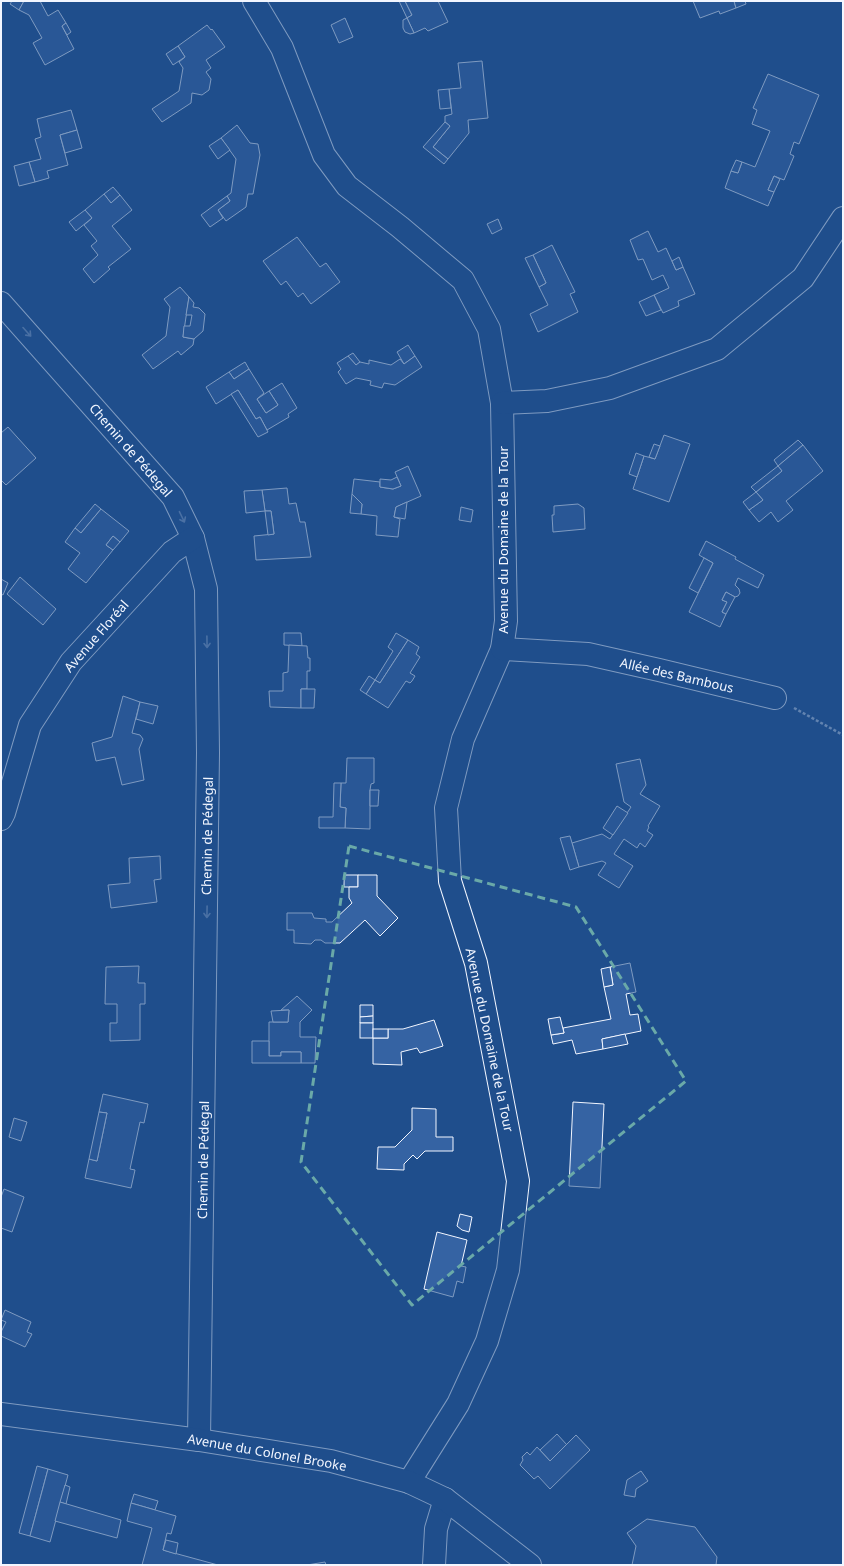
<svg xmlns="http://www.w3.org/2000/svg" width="844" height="1566" font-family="'Noto Sans',sans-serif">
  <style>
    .building { fill: #3563a3; stroke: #f2f6ff }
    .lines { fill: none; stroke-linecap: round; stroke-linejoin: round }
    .minor-casing { stroke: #f2f6ff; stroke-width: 24 }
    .secondary-casing { stroke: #f2f6ff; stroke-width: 24 }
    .path { stroke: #b3c4dc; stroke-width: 2.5; stroke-dasharray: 3 2; stroke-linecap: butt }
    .minor { stroke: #1f4e8c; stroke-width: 22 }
    .secondary { stroke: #1f4e8c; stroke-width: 22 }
    .oneway { stroke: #7e9ac0 }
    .marked { fill: none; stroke: #6aa9a8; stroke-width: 3; stroke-dasharray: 8 5; stroke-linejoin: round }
    .labels { text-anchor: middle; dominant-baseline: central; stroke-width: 3; stroke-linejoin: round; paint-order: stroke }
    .street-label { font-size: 13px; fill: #f2f6ff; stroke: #1f4e8c }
  </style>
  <rect width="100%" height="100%" fill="#1f4e8c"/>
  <g class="building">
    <polygon points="12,1 24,1 19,10 10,4"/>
    <polygon points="24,1 40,1 48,16 58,10 66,23 62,26 74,49 45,65 33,43 42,38 29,15 19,10"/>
    <polygon points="399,1 405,1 412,15 407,18"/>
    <polygon points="405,1 438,1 448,22 428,31 425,28 414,33 407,18 412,15"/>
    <polygon points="693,1 734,1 736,8 720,14 719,11 700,18"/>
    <polygon points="734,1 745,1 746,4 736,8"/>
    <polygon points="345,18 353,37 339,43 331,25"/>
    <polygon points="407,18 414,33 410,34 405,32 403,28 403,20"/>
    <polygon points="66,23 71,32 67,35 62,26"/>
    <polygon points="207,25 211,30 212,29 225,47 206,60 211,68 206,72 211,79 209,90 202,95 192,93 191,103 162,122 152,109 179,91 183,68 179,62 185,57 178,46"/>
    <polygon points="178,46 185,57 173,65 166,54"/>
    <polygon points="482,61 488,118 468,120 469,133 448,159 433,147 450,126 445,122 445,116 452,114 449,89 461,88 458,63"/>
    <polygon points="768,74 819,95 799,144 794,142 790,154 794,156 784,180 774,176 768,190 774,192 768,206 725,188 731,171 738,173 742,162 755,167 770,131 752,124 757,110 753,108"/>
    <polygon points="449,89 451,108 440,109 438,90"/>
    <polygon points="71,110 77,130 60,135 68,165 47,171 49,178 35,182 29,162 41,159 35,139 41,137 37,119"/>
    <polygon points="445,122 450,126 433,147 448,159 444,164 423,147"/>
    <polygon points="237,125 250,143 258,144 260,155 253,194 248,194 246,207 226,221 218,210 230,201 227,196 231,193 236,159 221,138"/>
    <polygon points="77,130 82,148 65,153 60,135"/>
    <polygon points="221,138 230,150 218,159 209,146"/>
    <polygon points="736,160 742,162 738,173 731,171"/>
    <polygon points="29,162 35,182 19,186 14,166"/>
    <polygon points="774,176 780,179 774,192 768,190"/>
    <polygon points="113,187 120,195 111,203 104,194"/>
    <polygon points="104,194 111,203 120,195 132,210 112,226 131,249 108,267 110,269 94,283 83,269 98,255 91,246 97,241 84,225 92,218 85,210"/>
    <polygon points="227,196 230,201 218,210 223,218 210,227 201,215"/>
    <polygon points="85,210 92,218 76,231 69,222"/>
    <polygon points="498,219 502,229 492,234 487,224"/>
    <polygon points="648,231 658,252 666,248 676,270 683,267 695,294 678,301 679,306 663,313 654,295 669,288 663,275 652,280 643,259 638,260 630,240"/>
    <polygon points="297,237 320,267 326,263 340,282 311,304 303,293 298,297 286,281 281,285 263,261"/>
    <polygon points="552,245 575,292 570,294 578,312 538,332 530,314 548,305 539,287 546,283 533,255"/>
    <polygon points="533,255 546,283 539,287 525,258"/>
    <polygon points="679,257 683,267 676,270 672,261"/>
    <polygon points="180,287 189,297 183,337 194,339 193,345 181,355 178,351 153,369 142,355 166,336 170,307 164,299"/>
    <polygon points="654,295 661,310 646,316 639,302"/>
    <polygon points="189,297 194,303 193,307 199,308 205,314 203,331 194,339 183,337 184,326 190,326 192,315 186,315"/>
    <polygon points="408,345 415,356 404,364 397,352"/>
    <polygon points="353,353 360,362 356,365 348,356"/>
    <polygon points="348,356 356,365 360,362 369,364 369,360 391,365 400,359 404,364 415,356 422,367 395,385 384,383 382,388 370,385 371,381 356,378 346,384 338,372 341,369 337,363"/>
    <polygon points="245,362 249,369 234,379 229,372"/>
    <polygon points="249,369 264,393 257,399 266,413 278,405 269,391 282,383 297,408 288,414 289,417 267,430 260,417 256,419 238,390 216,404 206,387 229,372 234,379"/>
    <polygon points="238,390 256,419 260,417 268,432 258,437 231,394"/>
    <polygon points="269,391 278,405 266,413 257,399"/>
    <polygon points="8,427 36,458 6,485 1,480 1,433"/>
    <polygon points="664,435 690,444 669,502 633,489 644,456 655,459"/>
    <polygon points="798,440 803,445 778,466 774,460"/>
    <polygon points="654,444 660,446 655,459 649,457"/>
    <polygon points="803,445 823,471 786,501 793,510 778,522 771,512 759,522 749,510 763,500 756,492 782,471 778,466"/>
    <polygon points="636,453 644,456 637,477 629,474"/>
    <polygon points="408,466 421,496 396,507 394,517 400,519 398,537 376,535 377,516 361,514 362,504 352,494 354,479 380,482 380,487 393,489 401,486 395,472"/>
    <polygon points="778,466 782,471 756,492 751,487"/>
    <polygon points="397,477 401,486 393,489 380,487 380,479 391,480"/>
    <polygon points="287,488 289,504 296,503 300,522 305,522 311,557 256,560 254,536 274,534 271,511 265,511 262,490"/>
    <polygon points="262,490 265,511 246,513 244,491"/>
    <polygon points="756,492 763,500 749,510 743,502"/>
    <polygon points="352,494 362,504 361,514 350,513"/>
    <polygon points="407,502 405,519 394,517 396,507"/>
    <polygon points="95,504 101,509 81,533 75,528"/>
    <polygon points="578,504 584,508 585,529 553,532 552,515 554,515 554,506"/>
    <polygon points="461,507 473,510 471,522 459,520"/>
    <polygon points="101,509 129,531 120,542 113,536 106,545 113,550 86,583 68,569 80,553 65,542 75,528 81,533"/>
    <polygon points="265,511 271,511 274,534 268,535"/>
    <polygon points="113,536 120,542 113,550 106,545"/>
    <polygon points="706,541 736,557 735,559 764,575 758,588 738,578 735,585 739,589 740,593 738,596 735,597 726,592 722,600 727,602 722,612 726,614 720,627 689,612 713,563 699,555"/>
    <polygon points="704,558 713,563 698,593 689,588"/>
    <polygon points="20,577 56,609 43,625 7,594"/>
    <polygon points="1,579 8,583 3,595 1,594"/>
    <polygon points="726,592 735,597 726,614 722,612 727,602 722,600"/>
    <polygon points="284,633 301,633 302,646 284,645"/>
    <polygon points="396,633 408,640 380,683 375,680 393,651 388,647"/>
    <polygon points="408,640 419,647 416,654 420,657 410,673 415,676 412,681 410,683 406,681 388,708 366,694 375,680 380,683"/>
    <polygon points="289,645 307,646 308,658 310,658 310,671 307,671 307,689 301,689 301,708 270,707 269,691 283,691 283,673 288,672"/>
    <polygon points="369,676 375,680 366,694 360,690"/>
    <polygon points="301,689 315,689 314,708 301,708"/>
    <polygon points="123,696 140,702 132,733 140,735 143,739 139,749 144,780 122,785 115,757 96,761 92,743 112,737"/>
    <polygon points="140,702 158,706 153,724 136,719"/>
    <polygon points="347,758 374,758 374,783 371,784 370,790 370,829 345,828 346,808 340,807 341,783 346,783"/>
    <polygon points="640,759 646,785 640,794 660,806 648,826 649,827 647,831 653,835 645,847 640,843 637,848 624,839 614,854 633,866 619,888 598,875 606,863 602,861 579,867 572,843 602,834 610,839 631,807 624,802 616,764"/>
    <polygon points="334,783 341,783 340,807 346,808 345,828 319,828 319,817 333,817"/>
    <polygon points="370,790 379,790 378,806 370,806"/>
    <polygon points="617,806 628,813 613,835 603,828"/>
    <polygon points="570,836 579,867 570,870 560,838"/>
    <polygon points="160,856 161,879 154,880 157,902 111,908 108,885 130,883 129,858"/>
    <rect x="344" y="875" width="14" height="12"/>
    <polygon points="358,875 377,875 377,896 398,918 380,936 365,920 340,943 325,943 321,940 315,940 311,944 294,943 294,930 287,930 287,913 312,913 314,918 326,919 326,922 332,922 352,903 349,898 349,887 358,887"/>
    <polygon points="630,963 636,992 626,994 630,1015 638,1014 641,1031 602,1039 603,1049 576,1054 572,1040 553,1044 551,1035 564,1033 563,1028 611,1019 604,987 613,985 610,967"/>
    <polygon points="139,966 138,983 145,983 145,1004 140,1004 140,1040 110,1041 110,1023 117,1023 117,1004 105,1004 106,967"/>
    <polygon points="610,967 613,985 604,987 601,969"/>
    <polygon points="297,996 312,1010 300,1022 300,1037 316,1037 315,1063 301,1063 301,1052 281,1052 281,1056 269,1056 269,1022 288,1022 289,1010 281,1010"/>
    <polygon points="360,1005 373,1005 373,1016 360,1017"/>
    <polygon points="289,1010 288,1022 273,1022 271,1011"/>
    <polygon points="373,1016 373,1023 360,1023 360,1017"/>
    <polygon points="560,1017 564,1033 551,1035 548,1019"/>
    <polygon points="434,1020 443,1046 420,1053 417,1048 401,1052 402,1065 373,1064 373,1038 388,1038 388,1029 403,1029"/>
    <rect x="360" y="1023" width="13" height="15"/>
    <rect x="373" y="1029" width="15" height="9"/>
    <polygon points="625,1034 628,1044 603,1049 602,1039"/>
    <polygon points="252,1041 269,1041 269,1056 281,1056 281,1052 301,1052 301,1063 252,1063"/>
    <polygon points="103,1094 148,1104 144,1123 140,1122 130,1169 135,1170 131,1188 85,1178 89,1159 97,1161 107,1113 99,1112"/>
    <polygon points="573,1102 604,1104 600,1188 569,1186"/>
    <polygon points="412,1108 436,1109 436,1137 453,1137 453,1151 425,1151 417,1159 413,1155 404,1164 404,1170 377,1169 378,1147 395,1147 412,1130"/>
    <polygon points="99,1112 107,1113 97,1161 89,1159"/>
    <polygon points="14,1118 27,1122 21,1141 9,1137"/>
    <polygon points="4,1189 24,1197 12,1232 1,1228 1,1197"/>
    <polygon points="460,1214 472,1217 469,1232 462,1230 457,1226"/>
    <polygon points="437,1232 467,1240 461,1266 466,1267 463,1283 457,1281 453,1297 424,1289"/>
    <polygon points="5,1310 31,1322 27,1332 32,1334 25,1347 1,1336 1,1332 6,1322 1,1320"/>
    <polygon points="557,1434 567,1445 550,1461 540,1450"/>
    <polygon points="576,1435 590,1450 550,1489 538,1476 534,1479 520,1465 523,1460 522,1457 527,1452 530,1455 537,1447 550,1461"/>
    <polygon points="37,1466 48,1469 30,1536 19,1533"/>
    <polygon points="48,1469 68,1475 50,1542 30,1536"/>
    <polygon points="641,1471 648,1481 636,1489 635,1497 624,1495 627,1480"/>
    <polygon points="65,1485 70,1487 66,1504 60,1502"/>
    <polygon points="134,1494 158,1501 155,1510 131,1503"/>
    <polygon points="60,1502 121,1520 117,1538 55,1521"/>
    <polygon points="131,1503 176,1516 171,1534 167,1533 163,1550 218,1565 142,1565 152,1528 127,1521"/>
    <polygon points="647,1519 695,1527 717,1557 716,1565 632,1565 636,1546 627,1533"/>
    <polygon points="166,1540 178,1543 176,1554 163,1550"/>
    <polygon points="325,1562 326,1565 307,1565"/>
  </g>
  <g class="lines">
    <g class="minor-casing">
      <g id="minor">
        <polyline points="254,1 282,48 324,155 347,186 400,227 463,280 489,329 502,403 506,621 502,649 463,739 446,808 450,881 476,963 518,1181 508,1270 487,1341 458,1404 409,1482"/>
        <polyline points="1,303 173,497 193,538 206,589 208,753 199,1440"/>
        <polyline points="502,403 547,401 610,388 717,349 803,278 843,218"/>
        <polyline points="502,649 588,654 659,670 775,698"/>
        <polyline points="1,819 4,813 30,725 71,662 172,552 193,538"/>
        <polyline points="434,1565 436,1529 445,1499"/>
      </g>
    </g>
    <g class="secondary-casing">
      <polyline id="secondary" points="1,1414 199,1440 331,1461 409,1482 445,1499 530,1565"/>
    </g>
    <polyline class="path" points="794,708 843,735"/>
    <use href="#minor" class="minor"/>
    <use href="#secondary" class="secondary"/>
  </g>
  <defs><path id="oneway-shaft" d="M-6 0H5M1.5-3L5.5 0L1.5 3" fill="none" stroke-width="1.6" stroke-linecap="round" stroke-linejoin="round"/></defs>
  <g class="oneway">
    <use href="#oneway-shaft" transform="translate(27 332) rotate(48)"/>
    <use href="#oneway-shaft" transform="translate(182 517) rotate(64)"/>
    <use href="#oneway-shaft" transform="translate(207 642) rotate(89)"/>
    <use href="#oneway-shaft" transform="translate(207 912) rotate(91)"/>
  </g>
  <path d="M0 0H844V1566H0ZM349 846 576 907 686 1081 412 1305 301 1162Z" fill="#1f4e8c" fill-opacity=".55" fill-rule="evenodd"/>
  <path class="marked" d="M349 846 576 907 686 1081 412 1305 301 1162Z"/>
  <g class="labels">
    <g class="street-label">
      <text transform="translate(131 450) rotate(49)">Chemin de Pédegal</text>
      <text transform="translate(503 540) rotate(-90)">Avenue du Domaine de la Tour</text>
      <text transform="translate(96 636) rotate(-49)">Avenue Floréal</text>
      <text transform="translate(677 675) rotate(13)">Allée des Bambous</text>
      <text transform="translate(207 836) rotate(-89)">Chemin de Pédegal</text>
      <text transform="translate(490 1040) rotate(78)">Avenue du Domaine de la Tour</text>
      <text transform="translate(203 1160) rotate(-89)">Chemin de Pédegal</text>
      <text transform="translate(267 1452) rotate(10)">Avenue du Colonel Brooke</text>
    </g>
  </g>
  <rect width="844" height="1566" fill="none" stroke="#f2f6ff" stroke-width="4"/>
</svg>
